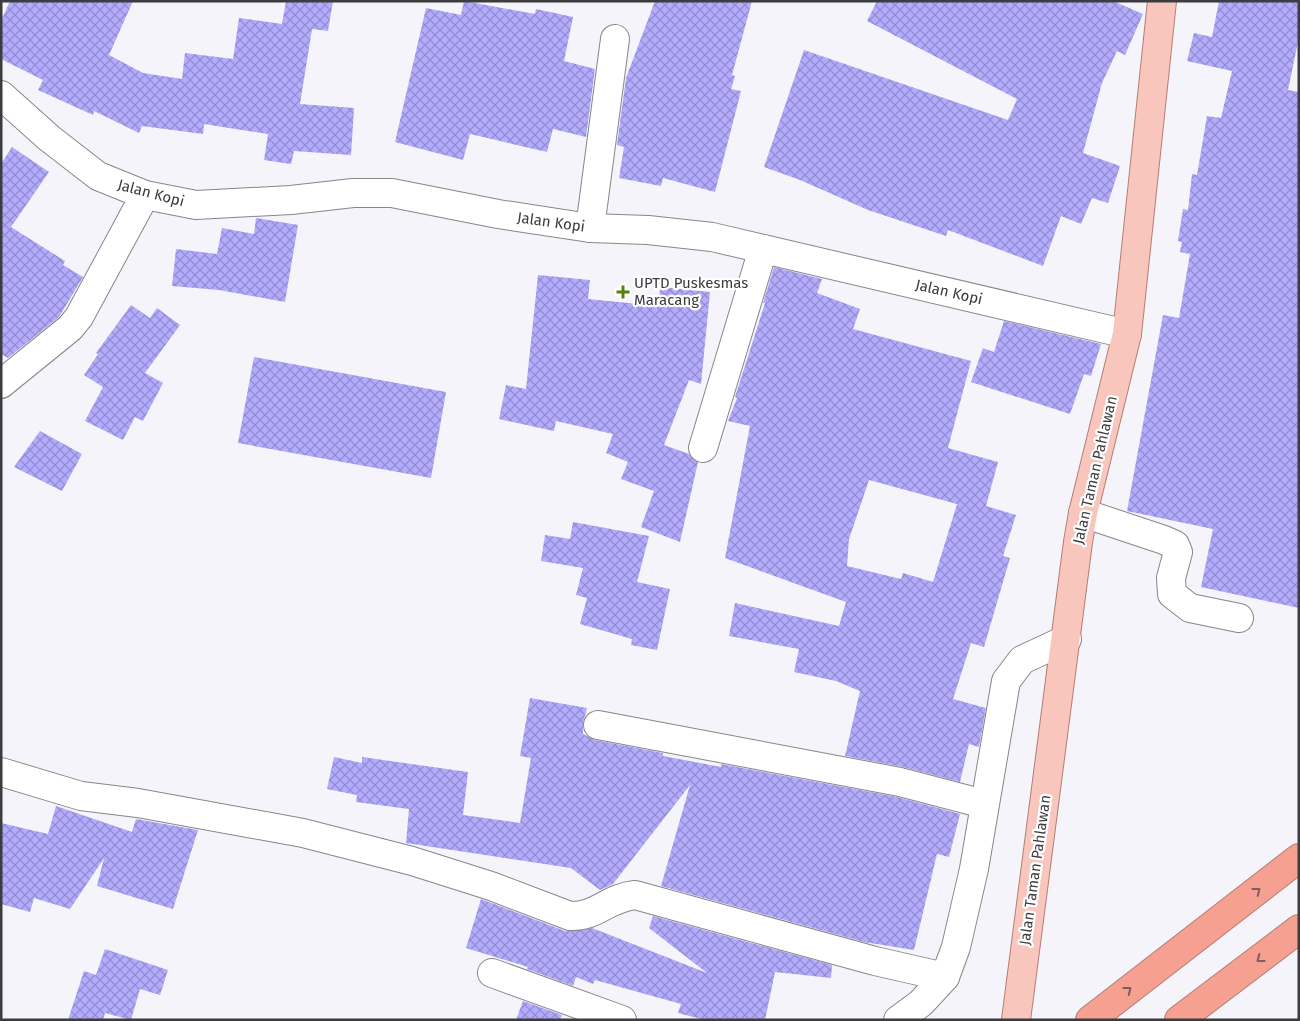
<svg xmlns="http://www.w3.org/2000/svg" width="1300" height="1021" font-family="'Fira Sans',sans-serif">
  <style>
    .building { fill: url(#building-cross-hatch); fill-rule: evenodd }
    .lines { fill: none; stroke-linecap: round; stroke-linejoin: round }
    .minor-casing { stroke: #86868b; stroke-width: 30 }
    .primary-casing { stroke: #b47d74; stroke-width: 30 }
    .motorway-casing { stroke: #b47d74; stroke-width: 30 }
    .minor { stroke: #fff; stroke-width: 28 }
    .primary { stroke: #f9c6bd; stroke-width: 28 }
    .motorway { stroke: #f5a091; stroke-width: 28 }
    .oneway { stroke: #7d5f5b }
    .poi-dot { fill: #54810d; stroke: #fff; stroke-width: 2 }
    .labels { text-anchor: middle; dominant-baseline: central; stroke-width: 4.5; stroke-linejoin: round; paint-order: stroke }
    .street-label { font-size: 15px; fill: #3c3c3e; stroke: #fff }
    .poi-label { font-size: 15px; fill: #3c3c3e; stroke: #fff; text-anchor: start }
  </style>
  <defs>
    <pattern id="building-cross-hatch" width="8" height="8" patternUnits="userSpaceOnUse" patternTransform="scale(1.25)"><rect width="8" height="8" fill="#b3abfd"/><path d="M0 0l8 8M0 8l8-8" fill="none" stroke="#938cce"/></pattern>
  </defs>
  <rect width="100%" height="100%" fill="#f4f4fa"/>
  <g class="building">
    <polygon points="10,1 133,1 109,55 143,73 182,79 185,53 233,59 239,18 282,24 286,1 333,1 328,31 312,29 300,104 354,108 351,155 294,151 291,164 264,160 268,134 204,124 203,134 142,126 139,133 94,111 93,115 38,90 43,80 1,59 1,21"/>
    <polygon points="464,1 535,14 536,9 573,17 564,61 595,69 586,137 553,129 547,152 470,134 463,160 395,142 426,8 461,15"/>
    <polygon points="655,1 752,1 732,75 735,76 731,89 741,91 715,192 663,178 661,186 619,178 624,147 617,145 626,78"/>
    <polygon points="877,1 1113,1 1143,14 1125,55 1117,51 1102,83 1083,153 1120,166 1108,203 1092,198 1081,224 1061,216 1043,266 948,230 946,236 868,210 800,180 764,167 804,50 1008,120 1017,99 867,21"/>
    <polygon points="1219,1 1299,1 1299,37 1288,90 1299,92 1299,608 1201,587 1213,529 1127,511 1163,315 1179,318 1190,254 1180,252 1182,242 1178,241 1183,209 1188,210 1192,174 1197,175 1207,116 1221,118 1232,71 1187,61 1194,33 1212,37"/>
    <polygon points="12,147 49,172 11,227 65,261 63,265 83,277 59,317 8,358 1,354 1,164"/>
    <polygon points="256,218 298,225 285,302 219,290 172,286 176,249 217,254 222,228 254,234"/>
    <path d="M774 267 822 279 817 293 860 309 853 329 971 361 948 448 998 462 986 506 1016 515 1003 556 1010 558 984 647 971 643 953 699 986 708 979 747 969 744 960 782 903 767 845 756 860 691 836 681 794 672 799 649 729 636 735 603 839 626 846 602 725 558 750 426 728 421 737 398 735 397 765 303H763ZM869 480 957 504 933 582 903 573 901 579 847 566 849 539Z"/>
    <polygon points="538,275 590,280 588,299 659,306 660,287 710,292 701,384 689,380 664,445 689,454 698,462 680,542 641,527 654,491 621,479 628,462 606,453 613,434 556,421 554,431 499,419 506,385 526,389"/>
    <polygon points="131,305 150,318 157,308 180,325 145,373 163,383 143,421 135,417 123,440 85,421 103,387 84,375 98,354 96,353"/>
    <polygon points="1004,321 1101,344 1091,376 1084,374 1070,414 971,382 983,348 994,352"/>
    <polygon points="254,357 446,392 431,478 238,443"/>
    <polygon points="40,431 82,454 62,491 14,467"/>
    <polygon points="573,522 649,536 637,582 670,589 657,650 631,645 632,639 580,624 587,598 576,595 583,568 541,561 545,535 570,539"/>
    <polygon points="530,698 587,708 583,723 583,734 595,740 663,753 663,756 721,767 721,764 897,797 960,814 949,857 937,854 914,950 864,942 661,886 690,785 613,884 600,890 571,868 406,843 409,809 356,802 357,795 327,789 334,757 362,763 362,757 468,772 463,815 520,823 531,758 520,756"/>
    <polygon points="56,806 132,832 136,819 198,830 173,909 97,886 104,858 70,909 34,898 30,912 1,904 1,823 48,834"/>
    <polygon points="481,899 565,931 592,928 707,973 649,928 653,916 832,965 831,978 775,972 765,1020 705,1020 678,1013 681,1004 595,980 593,984 576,977 573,986 527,969 528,967 466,948"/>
    <polygon points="105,949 168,970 160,995 140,989 131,1020 105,1013 103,1020 68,1020 84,971 96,975"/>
    <polygon points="523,1001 562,1015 560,1020 516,1020"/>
  </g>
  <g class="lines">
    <g class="minor-casing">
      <g id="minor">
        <polyline points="1,95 49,138 98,176 145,195 196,205 291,200 353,193 392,193 498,214 590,228 648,230 712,237 1127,334"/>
        <polyline points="590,228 615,39"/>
        <polyline points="1,384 70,328 79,317 145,195"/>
        <polyline points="703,448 763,249"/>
        <polyline points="1083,513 1164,540 1175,545 1178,552 1171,578 1172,594 1190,608 1239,618"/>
        <polyline points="598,725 900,782 984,804"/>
        <path d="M1 772 81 796 138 803 303 833 412 861 491 886 570 916C597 917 607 898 635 895L875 961 945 977"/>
        <polyline points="492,973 622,1020"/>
        <polyline points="898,1020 921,1003 945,977 956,947 974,869 1006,681 1022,660 1067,639"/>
      </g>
    </g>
    <g class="primary-casing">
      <polyline id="primary" points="1016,1020 1078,542 1083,513 1127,334 1162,1"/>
    </g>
    <g class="motorway-casing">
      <g id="motorway">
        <polyline points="1090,1020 1299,858"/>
        <polyline points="1179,1020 1299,929"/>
      </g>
    </g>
    <use href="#minor" class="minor"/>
    <use href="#primary" class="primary"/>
    <use href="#motorway" class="motorway"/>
  </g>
  <defs><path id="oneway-chevron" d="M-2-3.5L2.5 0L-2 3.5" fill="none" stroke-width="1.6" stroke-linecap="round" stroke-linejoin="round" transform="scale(1.25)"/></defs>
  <g class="oneway">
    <use href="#oneway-chevron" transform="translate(1257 891) rotate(-38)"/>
    <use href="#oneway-chevron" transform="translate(1260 959) rotate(143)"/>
    <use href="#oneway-chevron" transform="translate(1128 990) rotate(-38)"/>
  </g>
  <path class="poi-dot" d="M620.5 284.5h5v5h5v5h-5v5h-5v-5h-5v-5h5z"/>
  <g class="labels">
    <g class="street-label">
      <text transform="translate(151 193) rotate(15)">Jalan Kopi</text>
      <text transform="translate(551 222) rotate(8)">Jalan Kopi</text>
      <text transform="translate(949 292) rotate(13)">Jalan Kopi</text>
      <text transform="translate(1095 470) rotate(-77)">Jalan Taman Pahlawan</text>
      <text transform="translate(1035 870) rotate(-82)">Jalan Taman Pahlawan</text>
    </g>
    <g class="poi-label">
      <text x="634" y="283">UPTD Puskesmas<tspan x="634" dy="17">Maracang</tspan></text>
    </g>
  </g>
  <rect width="1300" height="1021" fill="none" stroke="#3c3c3e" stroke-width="5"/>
</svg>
